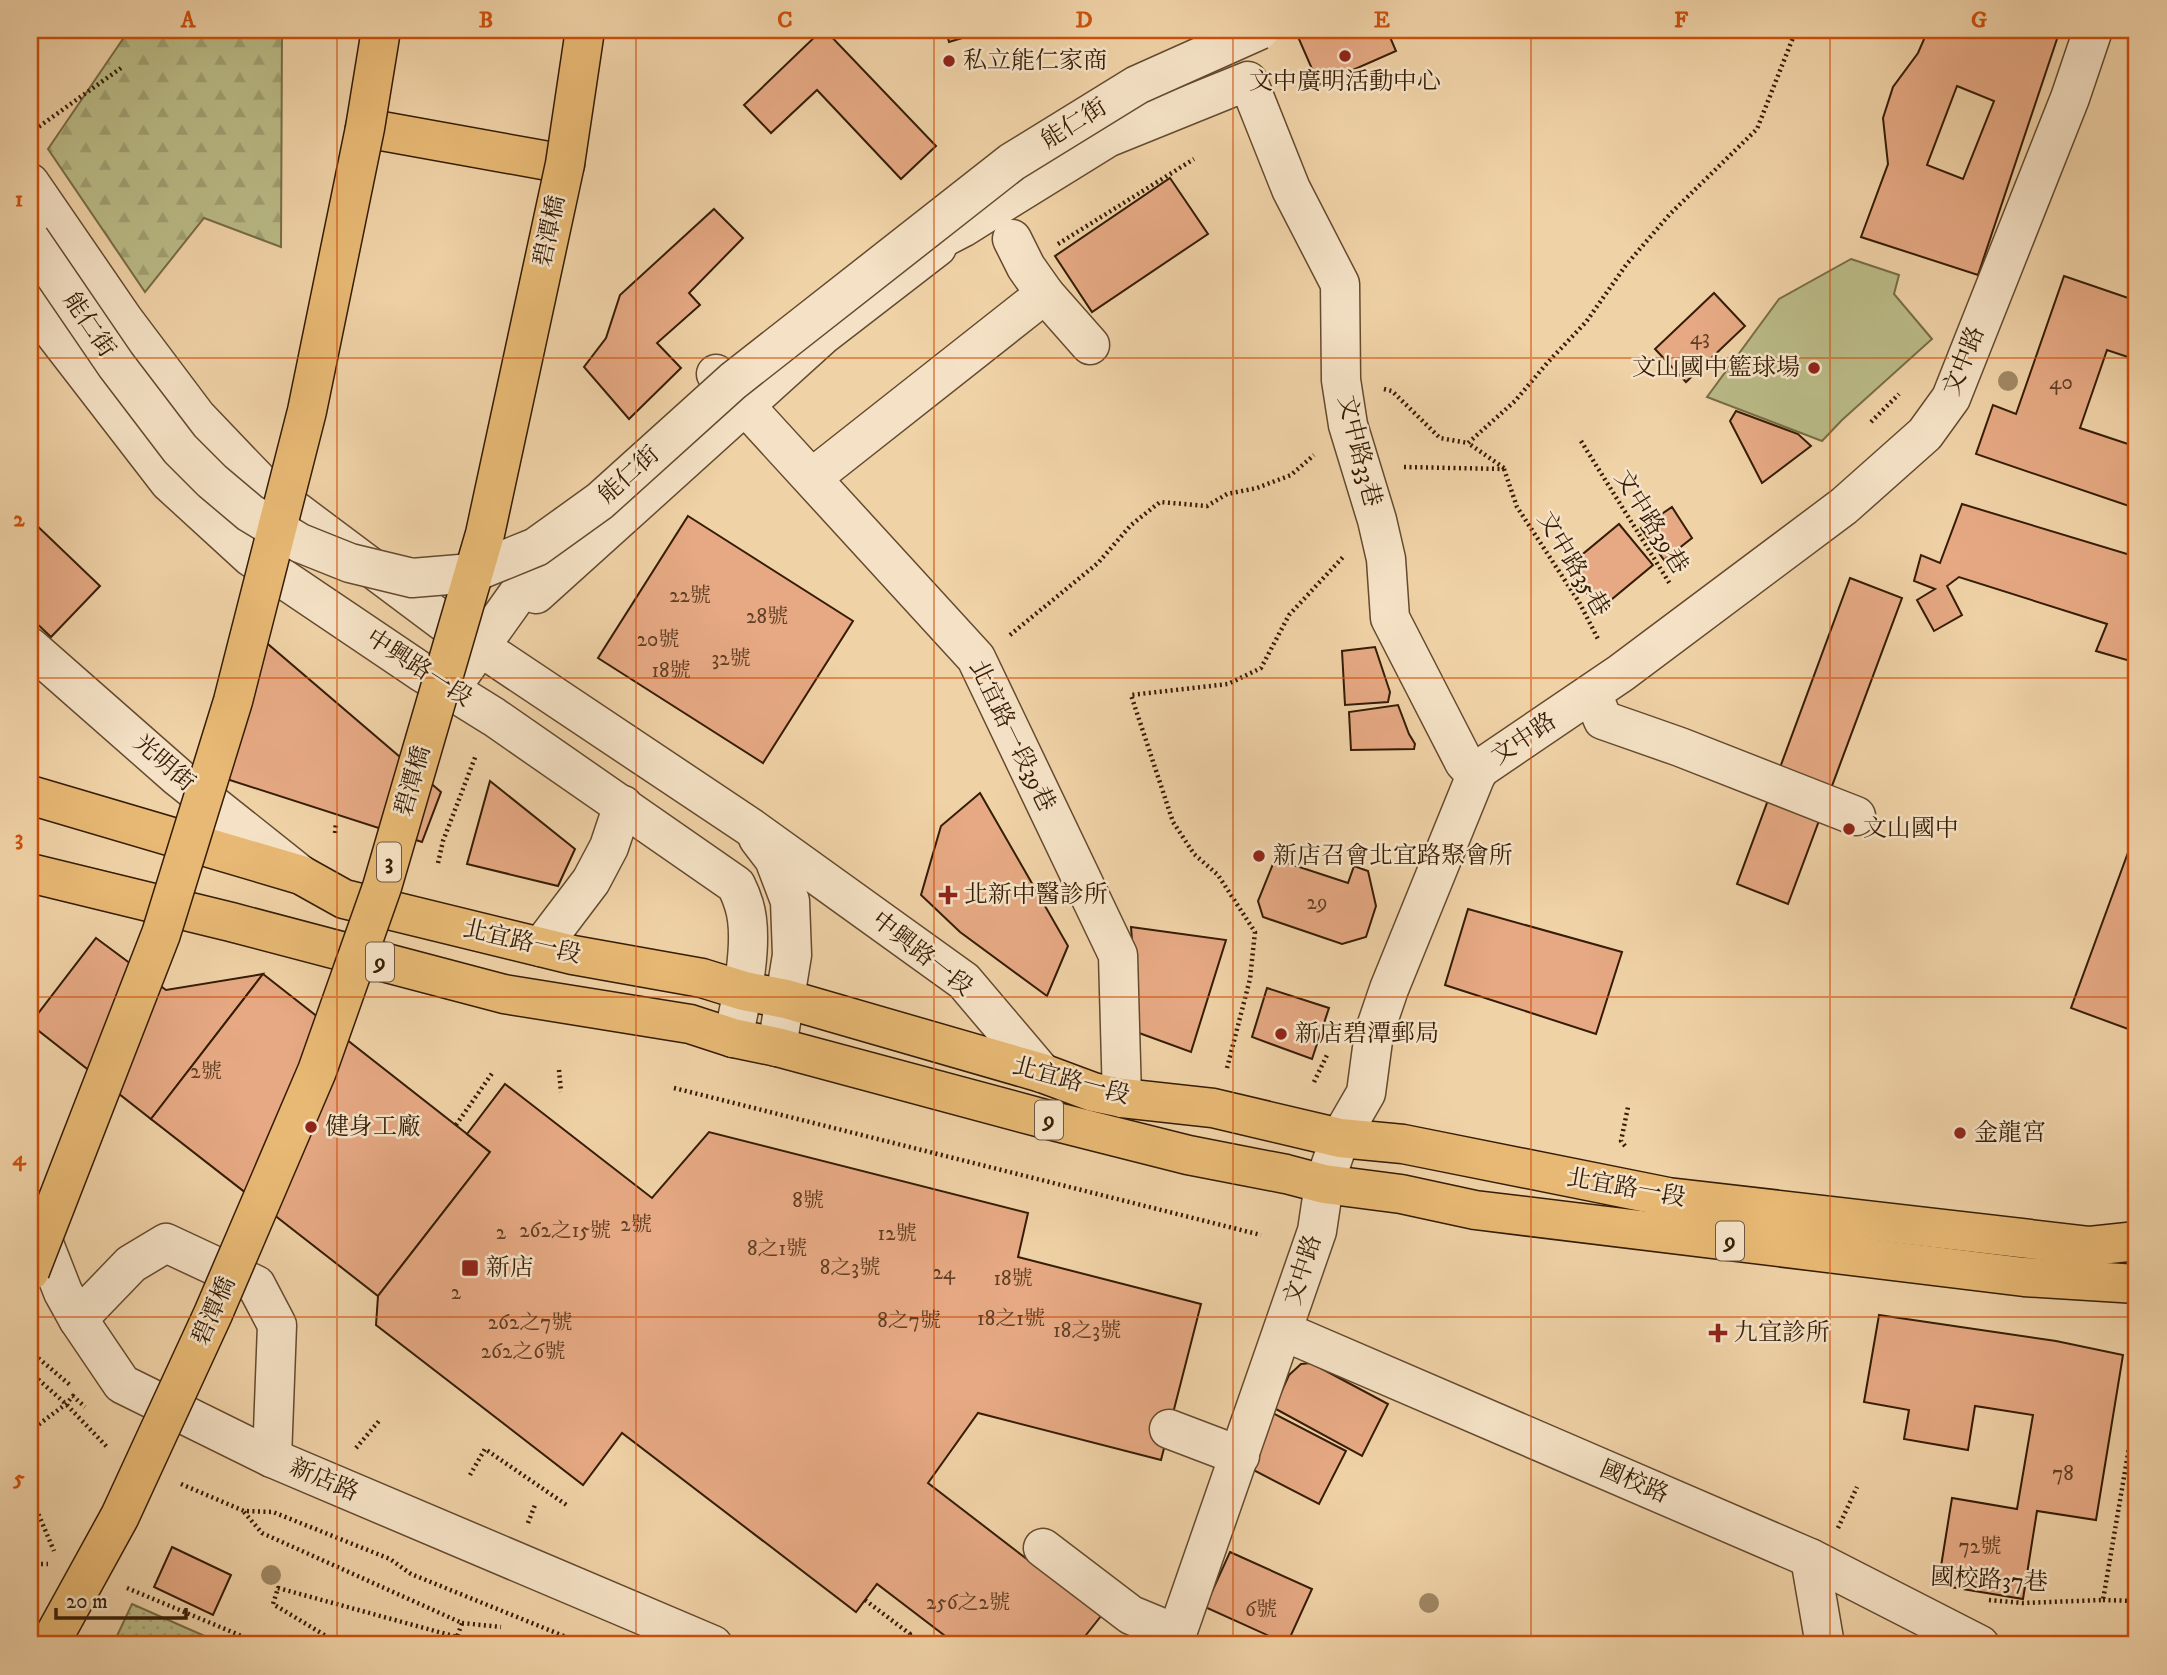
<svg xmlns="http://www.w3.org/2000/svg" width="2167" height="1675" font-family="'IM FELL DW Pica','Noto Serif TC',serif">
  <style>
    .grass { fill: url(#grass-dots); stroke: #786c46; stroke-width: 2 }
    .forest { fill: url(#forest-firs); stroke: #786c46; stroke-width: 2 }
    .pitch { fill: #babb87; stroke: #786c46; stroke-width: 2 }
    .building { fill: #e6a983; stroke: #351c06; stroke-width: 2; fill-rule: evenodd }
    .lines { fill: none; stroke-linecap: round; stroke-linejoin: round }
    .minor-casing { stroke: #644a2e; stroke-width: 41 }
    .major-casing { stroke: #351c06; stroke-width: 41 }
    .highway-casing { stroke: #351c06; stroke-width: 41 }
    .path { stroke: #351c06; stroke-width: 4.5; stroke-dasharray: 2 3.5; stroke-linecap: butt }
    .minor { stroke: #f5e2c6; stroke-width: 38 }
    .major { stroke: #e8b974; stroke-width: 38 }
    .highway { stroke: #e8b974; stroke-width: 38 }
    .minor-bridge-casing { stroke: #644a2e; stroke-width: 41; stroke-linecap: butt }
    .highway-bridge-casing { stroke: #351c06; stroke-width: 41; stroke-linecap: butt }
    .minor-bridge { stroke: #f5e2c6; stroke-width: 38 }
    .highway-bridge { stroke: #e8b974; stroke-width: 38 }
    .tree { fill: #9f8864 }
    .grid { fill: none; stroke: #cd500b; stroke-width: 2; stroke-opacity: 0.55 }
    .poi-dot { fill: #8f2418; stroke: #f5e2c6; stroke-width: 2.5 }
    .labels { text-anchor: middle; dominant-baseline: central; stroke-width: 5; stroke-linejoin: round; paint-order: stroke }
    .number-label { font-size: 21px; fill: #613f25 }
    .shield { fill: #f5e2c6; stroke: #6f5740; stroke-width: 2 }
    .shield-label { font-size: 23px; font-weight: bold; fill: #351c06 }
    .poi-label { font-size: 24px; fill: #351c06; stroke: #f5e2c6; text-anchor: start }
    .street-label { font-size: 24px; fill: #351c06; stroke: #f5e2c6 }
    .neatline { fill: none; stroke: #cd500b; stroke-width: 2.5 }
    .grid-label { font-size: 23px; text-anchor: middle; font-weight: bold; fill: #cd500b }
  </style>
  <defs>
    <pattern id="grass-dots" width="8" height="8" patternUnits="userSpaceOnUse" patternTransform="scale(1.75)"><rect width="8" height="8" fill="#babb87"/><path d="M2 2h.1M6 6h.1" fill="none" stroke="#a0a073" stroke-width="1.8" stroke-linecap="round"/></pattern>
    <pattern id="forest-firs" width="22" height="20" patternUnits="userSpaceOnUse" patternTransform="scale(1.75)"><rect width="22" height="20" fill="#babb87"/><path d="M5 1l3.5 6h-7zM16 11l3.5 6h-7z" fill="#a0a073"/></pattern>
  </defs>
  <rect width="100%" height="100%" fill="#f0d2a7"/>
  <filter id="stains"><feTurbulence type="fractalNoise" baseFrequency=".00286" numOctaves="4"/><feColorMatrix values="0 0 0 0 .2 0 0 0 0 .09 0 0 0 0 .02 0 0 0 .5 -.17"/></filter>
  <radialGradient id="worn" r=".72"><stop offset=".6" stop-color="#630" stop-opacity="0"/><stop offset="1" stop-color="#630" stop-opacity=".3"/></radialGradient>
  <polygon class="grass" points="132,1604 225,1645 127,1645 116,1638"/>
  <polygon class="forest" points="129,30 282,30 281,247 204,218 145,292 48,149"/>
  <polygon class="pitch" points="1851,259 1899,275 1894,294 1932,339 1842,420 1822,441 1707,397 1779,299"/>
  <g class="building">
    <polygon points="822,30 825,30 936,146 901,179 817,90 771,133 744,105"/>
    <polygon points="946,30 989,30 949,42"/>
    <polygon points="1295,30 1387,30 1396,51 1319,85"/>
    <path d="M1928 30H2060L1978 275 1861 237 1888 164 1883 118 1893 87 1918 53ZM1957 86 1994 101 1963 179 1927 165Z"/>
    <polygon points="1170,178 1208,234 1092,312 1055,256"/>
    <polygon points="714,209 743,238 689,293 700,305 657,343 681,368 629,419 584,367 606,338 620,295"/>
    <polygon points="2064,276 2137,301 2137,360 2107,350 2080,428 2137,447 2137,484 2129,506 1976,454 1993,405 2016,414"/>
    <polygon points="1714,293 1745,326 1686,382 1655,349"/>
    <polygon points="1736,411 1798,434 1811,446 1762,483 1730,421"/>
    <polygon points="1962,504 2137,557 2137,663 2096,651 2107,624 1959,577 1947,586 1962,615 1934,631 1917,600 1935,589 1914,581 1921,555 1940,563"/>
    <polygon points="1672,507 1692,538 1664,560 1641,528"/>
    <polygon points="688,516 853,621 763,763 598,658"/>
    <polygon points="30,519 100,586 51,637 30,617"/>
    <polygon points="1619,524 1653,565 1600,609 1566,568"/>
    <polygon points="1850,578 1902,598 1788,904 1737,884"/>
    <polygon points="241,621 441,792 422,842 202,771"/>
    <polygon points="1375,647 1390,692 1388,702 1345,705 1342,651"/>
    <polygon points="1398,705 1409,734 1415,744 1414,749 1351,750 1349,712"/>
    <polygon points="490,781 575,849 558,886 467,864"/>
    <polygon points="980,793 1068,946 1047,996 960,932 921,895 941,826"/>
    <polygon points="2137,828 2137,1002 2128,1029 2071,1008"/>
    <polygon points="1275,859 1348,883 1354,866 1368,871 1376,906 1366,937 1342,944 1263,917 1258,901"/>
    <polygon points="1468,909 1622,952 1596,1034 1445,985"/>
    <polygon points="1131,927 1226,940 1191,1052 1139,1033"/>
    <polygon points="96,938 166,990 263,974 151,1119 30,1024"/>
    <polygon points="263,974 490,1152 378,1296 151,1119"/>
    <polygon points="1267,988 1329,1008 1312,1059 1252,1037"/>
    <polygon points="505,1084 652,1198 709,1132 1028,1213 1018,1257 1201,1304 1161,1460 978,1413 928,1483 1101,1616 1078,1645 957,1645 877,1584 856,1612 622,1433 583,1485 376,1325 378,1296 490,1152 467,1134"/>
    <polygon points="1879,1315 2056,1341 2123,1355 2096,1520 2037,1511 2023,1599 1938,1585 1952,1498 2017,1509 2033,1415 1975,1406 1968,1450 1904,1439 1909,1410 1864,1402"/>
    <polygon points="1311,1363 1388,1404 1362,1456 1274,1408 1289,1375 1301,1364"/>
    <polygon points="1269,1411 1346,1451 1319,1504 1242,1464"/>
    <polygon points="172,1547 231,1575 213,1615 154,1587"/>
    <polygon points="1230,1552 1312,1589 1287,1644 1205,1607"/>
  </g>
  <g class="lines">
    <g class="minor-casing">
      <g id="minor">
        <polyline points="30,183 124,320 197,417 265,488 452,628 750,827 964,981 1042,1073"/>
        <polyline points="910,255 962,228 1107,138 1248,81 1291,189 1340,284 1341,380 1348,425 1377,520 1386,559 1390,618 1464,762 1476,775"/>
        <polyline points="1045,294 1090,345"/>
        <path d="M30 302 169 482 251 557 420 671 494 717 736 885C739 891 742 898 744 905 755 940 741 1002 733 1038"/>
        <polyline points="716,374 976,658 1118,955 1122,1098"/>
        <polyline points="813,477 1045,294 1026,267 1012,239"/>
        <polyline points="536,594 823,335 937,247"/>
        <polyline points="30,647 179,778 301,875"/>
        <polyline points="450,689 567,525"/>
        <polyline points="1592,693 1603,720 1680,747 1856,816"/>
        <polyline points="758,838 774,859 790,901 792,955 777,1047"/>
        <polyline points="541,947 591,881 609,847 623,805"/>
        <polyline points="30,1208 63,1292 78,1319 122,1384 272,1458 713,1645"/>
        <polyline points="78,1319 131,1264 166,1243 256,1285 277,1325 272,1458"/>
        <polyline points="1283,1331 1810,1558 1980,1645"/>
        <polyline points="1169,1429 1240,1456"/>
        <polyline points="1043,1548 1131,1615 1177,1634"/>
        <polyline points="1810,1558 1825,1645"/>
        <polyline points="1173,1645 1317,1231 1324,1184 1340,1138 1366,1093 1374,1033 1389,989 1476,775 1481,768 1621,673 1844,506 1925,434 1951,398 2070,98 2093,30"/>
      </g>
    </g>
    <g class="major-casing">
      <g id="major">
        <polyline points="30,795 301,875 344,899 573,955 702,978 744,991 786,999 1042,1073 1093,1092 1122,1098 1213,1108 1340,1138 1403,1144 1668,1197 2090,1246 2137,1241"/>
        <polyline points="30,873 231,922 504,994 690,1024 733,1038 777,1047 1045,1119 1188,1155 1286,1174 1324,1184 1401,1194 1475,1210 2024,1277 2137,1284"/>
      </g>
    </g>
    <g class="highway-casing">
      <polyline id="highway" points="365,128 565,164"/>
    </g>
    <g class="path">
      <polyline points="30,133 121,68"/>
      <polyline points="1058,244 1194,159"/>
      <polyline points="1384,389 1392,391 1440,438 1468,443"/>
      <polyline points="1871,422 1899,394"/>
      <polyline points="1581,441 1670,584"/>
      <polyline points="1404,467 1504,469"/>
      <polyline points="1504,468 1468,443 1515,401 1548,362 1586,322 1626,265 1670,214 1757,129 1796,30"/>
      <polyline points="1504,469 1517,507 1579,602 1598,639"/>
      <polyline points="1010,635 1098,563 1131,525 1160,502 1207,506 1227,494 1257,488 1291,475 1314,455"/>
      <polyline points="335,833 336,822"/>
      <polyline points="438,863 443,841 476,755"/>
      <polyline points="1227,1068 1250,979 1255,932 1218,875 1194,854 1173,822 1131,695 1228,684 1261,668 1289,615 1343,557"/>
      <polyline points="559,1070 561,1092"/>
      <polyline points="1314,1082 1327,1055"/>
      <polyline points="674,1088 1261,1235"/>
      <polyline points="456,1125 493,1072"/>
      <polyline points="1625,1146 1621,1141 1628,1107"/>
      <polyline points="30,1351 70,1385"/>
      <polyline points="30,1372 66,1404 107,1447"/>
      <polyline points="30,1431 66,1404 73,1396 85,1407"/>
      <polyline points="356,1448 379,1421"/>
      <polyline points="470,1475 485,1449 568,1506"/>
      <polyline points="181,1484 244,1511 273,1512 390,1559 411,1574 586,1645"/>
      <polyline points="30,1494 54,1551"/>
      <polyline points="244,1512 262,1533 462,1623 457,1637 278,1588 273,1604 341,1645"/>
      <polyline points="528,1523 535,1505"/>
      <polyline points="1838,1528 1857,1487"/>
      <polyline points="30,1564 48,1564"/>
      <polyline points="127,1588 263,1645"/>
      <polyline points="865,1600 910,1634 905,1645"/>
      <polyline points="1989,1600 2023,1603 2103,1600 2137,1401"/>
      <polyline points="2103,1600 2137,1601"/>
      <polyline points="462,1623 501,1627"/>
    </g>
    <use href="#minor" class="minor"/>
    <use href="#major" class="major"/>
    <use href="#highway" class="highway"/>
    <g class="minor-bridge-casing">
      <polyline id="minor-bridge" points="30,239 116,365 180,449 212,481 250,513 300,543 350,563 412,578 472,573 536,547 600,501 733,381 1012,162 1137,85 1260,30"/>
    </g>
    <g class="highway-bridge-casing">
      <g id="highway-bridge">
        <polyline points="30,1271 161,934 233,701 307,411 365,128 381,30"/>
        <polyline points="49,1645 120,1516 213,1314 317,1071 382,887 485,534 565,164 585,30"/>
      </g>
    </g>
    <use href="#minor-bridge" class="minor-bridge"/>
    <use href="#highway-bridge" class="highway-bridge"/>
  </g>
  <g class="tree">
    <circle cx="2008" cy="381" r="10"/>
    <circle cx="271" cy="1575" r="10"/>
    <circle cx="1429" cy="1603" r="10"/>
  </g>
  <path class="grid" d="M337 30V1645M636 30V1645M934 30V1645M1233 30V1645M1531 30V1645M1830 30V1645M30 358H2137M30 678H2137M30 997H2137M30 1317H2137"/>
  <g class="poi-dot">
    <circle cx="1345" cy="56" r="7"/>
    <circle cx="949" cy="61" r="7"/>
    <circle cx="1814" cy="368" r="7"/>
    <circle cx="1849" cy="829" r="7"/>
    <circle cx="1259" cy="856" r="7"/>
    <path d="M944.5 884.5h7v7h7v7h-7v7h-7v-7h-7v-7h7z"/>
    <circle cx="1281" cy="1034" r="7"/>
    <circle cx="311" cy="1127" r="7"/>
    <circle cx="1960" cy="1133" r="7"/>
    <rect x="461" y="1259" width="18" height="18" rx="3.5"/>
    <path d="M1714.5 1322.5h7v7h7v7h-7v7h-7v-7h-7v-7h7z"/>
  </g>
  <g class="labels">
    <g class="number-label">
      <text x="1700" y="338">43</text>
      <text x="2061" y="383">40</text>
      <text x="690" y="596">22號</text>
      <text x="767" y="617">28號</text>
      <text x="658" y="640">20號</text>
      <text x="731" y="659">32號</text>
      <text x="671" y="671">18號</text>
      <text x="1317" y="903">29</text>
      <text x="206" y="1072">2號</text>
      <text x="808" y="1201">8號</text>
      <text x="636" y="1225">2號</text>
      <text x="565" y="1231">262之15號</text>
      <text x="501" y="1233">2</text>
      <text x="897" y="1234">12號</text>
      <text x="777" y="1249">8之1號</text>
      <text x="850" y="1268">8之3號</text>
      <text x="944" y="1273">24</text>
      <text x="1013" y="1279">18號</text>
      <text x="456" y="1293">2</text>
      <text x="1011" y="1319">18之1號</text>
      <text x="909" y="1321">8之7號</text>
      <text x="530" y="1323">262之7號</text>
      <text x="1087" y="1331">18之3號</text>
      <text x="523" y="1352">262之6號</text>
      <text x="2063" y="1474">78</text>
      <text x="1980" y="1547">72號</text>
      <text x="968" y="1603">256之2號</text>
      <text x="1261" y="1610">6號</text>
    </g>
    <g class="shield">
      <rect x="377" y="842.5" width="24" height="39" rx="5"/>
      <rect x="366" y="942.5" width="28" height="39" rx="5"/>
      <rect x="1035" y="1100.5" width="28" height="39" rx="5"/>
      <rect x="1716" y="1221.5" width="28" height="39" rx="5"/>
    </g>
    <g class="shield-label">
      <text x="389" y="862">3</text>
      <text x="380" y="962">9</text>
      <text x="1049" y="1120">9</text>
      <text x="1730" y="1241">9</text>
    </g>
    <g class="poi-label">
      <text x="963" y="61">私立能仁家商</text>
      <text x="1345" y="82" text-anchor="middle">文中廣明活動中心</text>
      <text x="1800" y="368" text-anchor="end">文山國中籃球場</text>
      <text x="1863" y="829">文山國中</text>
      <text x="1273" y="856">新店召會北宜路聚會所</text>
      <text x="964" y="895">北新中醫診所</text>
      <text x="1295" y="1034">新店碧潭郵局</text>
      <text x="325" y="1127">健身工廠</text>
      <text x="1974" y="1133">金龍宮</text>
      <text x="486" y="1268">新店</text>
      <text x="1734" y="1333">九宜診所</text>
    </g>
    <g class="street-label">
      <text transform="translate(1074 124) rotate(-32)">能仁街</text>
      <text transform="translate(550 231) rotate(-78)">碧潭橋</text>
      <text transform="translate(89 325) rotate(56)">能仁街</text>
      <text transform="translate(1964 361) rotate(-68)">文中路</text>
      <text transform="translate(1359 451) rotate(76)">文中路33巷</text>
      <text transform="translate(629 475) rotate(-42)">能仁街</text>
      <text transform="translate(1651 522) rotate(58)">文中路39巷</text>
      <text transform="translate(1573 564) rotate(59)">文中路35巷</text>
      <text transform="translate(419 668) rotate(33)">中興路一段</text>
      <text transform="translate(1012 736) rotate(64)">北宜路一段39巷</text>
      <text transform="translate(1524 739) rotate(-34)">文中路</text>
      <text transform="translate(164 763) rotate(41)">光明街</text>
      <text transform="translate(413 781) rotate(-74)">碧潭橋</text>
      <text transform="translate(522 942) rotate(13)">北宜路一段</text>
      <text transform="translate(922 954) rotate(38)">中興路一段</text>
      <text transform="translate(1071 1081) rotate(15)">北宜路一段</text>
      <text transform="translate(1626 1188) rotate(10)">北宜路一段</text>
      <text transform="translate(1303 1270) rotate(-72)">文中路</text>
      <text transform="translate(214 1311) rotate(-66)">碧潭橋</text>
      <text transform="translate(324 1480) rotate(23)">新店路</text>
      <text transform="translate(1634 1482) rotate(23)">國校路</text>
      <text transform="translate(1989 1580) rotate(3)">國校路37巷</text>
    </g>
  </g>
  <rect width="2167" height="1675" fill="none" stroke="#f0d2a7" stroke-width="77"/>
  <path d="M56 1608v10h130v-10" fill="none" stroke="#351c06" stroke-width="3.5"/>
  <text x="66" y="1608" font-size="21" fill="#351c06" stroke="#f5e2c6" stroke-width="5" paint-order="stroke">20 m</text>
  <rect x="38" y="38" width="2090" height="1598" class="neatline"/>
  <g class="grid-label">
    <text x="188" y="27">A</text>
    <text x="486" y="27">B</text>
    <text x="785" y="27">C</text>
    <text x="1084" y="27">D</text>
    <text x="1382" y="27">E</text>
    <text x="1681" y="27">F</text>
    <text x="1979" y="27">G</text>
    <text x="19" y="206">1</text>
    <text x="19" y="526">2</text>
    <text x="19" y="845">3</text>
    <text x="19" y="1165">4</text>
    <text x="19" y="1485">5</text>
  </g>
  <rect width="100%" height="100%" filter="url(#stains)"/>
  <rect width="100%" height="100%" fill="url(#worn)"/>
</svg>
